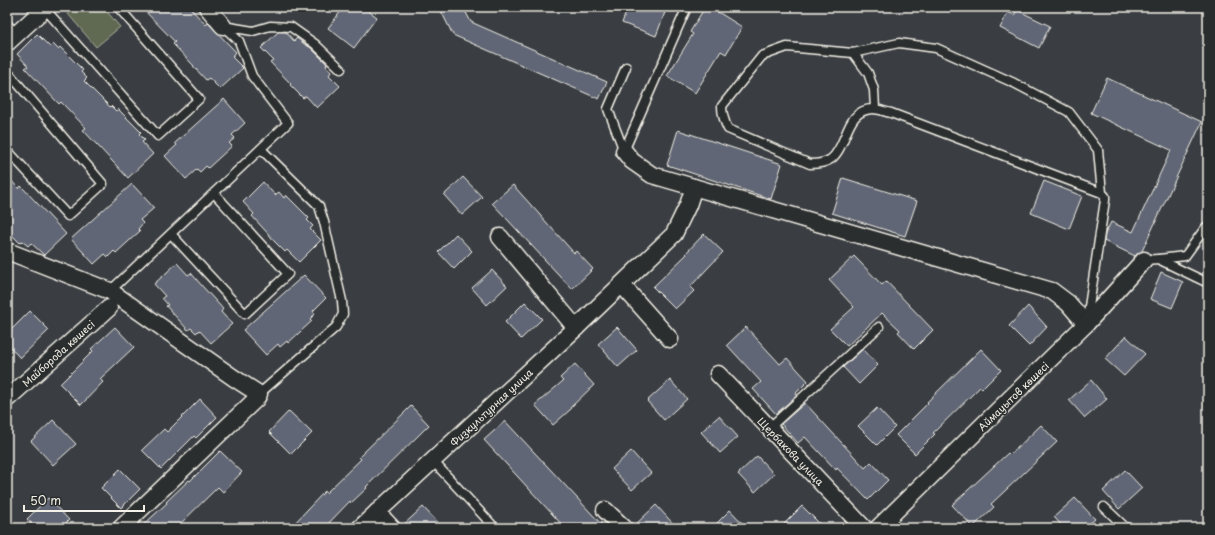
<svg xmlns="http://www.w3.org/2000/svg" width="1215" height="535" font-family="'Playpen Sans',sans-serif">
  <style>
    .green { fill: #616b52; stroke: #aaae9d }
    .building { fill: #606675; stroke: #f4f1e8 }
    .lines { fill: none; stroke-linecap: round; stroke-linejoin: round }
    .service-casing { stroke: #f4f1e8; stroke-width: 11 }
    .minor-casing { stroke: #f4f1e8; stroke-width: 19 }
    .service { stroke: #2a2d2e; stroke-width: 8 }
    .minor { stroke: #2a2d2e; stroke-width: 16 }
    .labels { text-anchor: middle; dominant-baseline: central; stroke-width: 3; stroke-linejoin: round; paint-order: stroke }
    .street-label { font-size: 10px; fill: #f4f1e8; stroke: #2a2d2e }
  </style>
  <rect width="100%" height="100%" fill="#3a3e43"/>
  <filter id="ink" filterUnits="userSpaceOnUse"><feTurbulence type="fractalNoise" baseFrequency=".025" numOctaves="2"/><feDisplacementMap in="SourceGraphic" scale="8" xChannelSelector="R" yChannelSelector="G"/><feConvolveMatrix kernelMatrix="1 2 1 2 8 2 1 2 1" color-interpolation-filters="sRGB"/></filter>
  <g filter="url(#ink)">
    <polygon class="green" points="65,7 103,7 120,27 96,47 63,8"/>
    <g class="building">
      <polygon points="141,7 189,7 206,25 208,23 236,52 232,57 243,68 220,89 209,78 206,80 193,66 194,66 173,44 175,42"/>
      <polygon points="344,7 363,7 377,17 354,48 328,28"/>
      <polygon points="439,7 463,7 471,22 607,82 599,99 453,35"/>
      <polygon points="628,7 667,7 656,36 622,23"/>
      <polygon points="705,7 710,7 742,27 726,54 721,51 695,93 667,76 693,34 690,32"/>
      <polygon points="1017,10 1050,26 1039,48 1000,28 1008,12 1014,15"/>
      <polygon points="278,32 286,32 294,41 297,38 303,43 311,48 327,64 326,66 331,72 329,75 340,86 317,108 306,96 303,98 290,85 291,84 270,62 273,60 261,48"/>
      <polygon points="37,34 50,47 53,44 58,49 60,47 83,70 81,72 87,78 84,81 110,107 111,106 116,111 118,109 141,132 139,134 145,140 142,142 153,154 128,178 83,130 86,128 61,102 59,104 25,68 28,66 17,54"/>
      <polygon points="1107,78 1202,122 1142,251 1135,256 1104,241 1105,234 1111,222 1133,232 1171,150 1091,113"/>
      <polygon points="224,99 245,123 232,135 235,138 229,143 232,146 208,168 206,166 200,172 197,169 186,179 165,156 177,145 175,143"/>
      <polygon points="678,130 782,164 771,199 667,165"/>
      <polygon points="7,176 19,189 21,186 66,234 44,255 31,243 28,246 22,241 20,243 7,230"/>
      <polygon points="463,177 482,197 462,215 444,195"/>
      <polygon points="843,178 917,201 905,236 832,213"/>
      <polygon points="1044,181 1082,196 1069,229 1031,213"/>
      <polygon points="263,182 275,195 279,192 284,198 286,195 309,218 307,220 313,226 310,229 321,240 299,262 287,250 285,252 272,239 272,238 252,216 254,214 243,202"/>
      <polygon points="132,184 154,208 140,220 143,223 138,229 140,231 116,253 114,251 108,257 105,254 94,264 71,239"/>
      <polygon points="513,185 574,253 576,251 593,269 572,289 492,203"/>
      <polygon points="456,234 472,251 454,269 438,252"/>
      <polygon points="704,234 723,252 690,287 694,291 675,309 653,287 687,254 686,253"/>
      <polygon points="854,256 882,285 886,281 933,330 914,349 898,332 900,330 882,313 847,346 830,329 854,307 829,280"/>
      <polygon points="177,263 188,275 191,273 203,287 223,309 221,312 232,324 211,343 199,330 196,333 191,328 188,330 166,306 168,305 162,298 165,296 154,284"/>
      <polygon points="492,270 507,286 487,305 472,288"/>
      <polygon points="1161,272 1183,282 1172,308 1150,299"/>
      <polygon points="304,275 326,298 313,311 315,314 310,319 312,321 288,343 287,341 280,347 278,344 266,355 243,330"/>
      <polygon points="525,302 542,319 521,339 505,322"/>
      <polygon points="1028,306 1047,327 1029,346 1009,326"/>
      <polygon points="30,311 49,330 20,358 7,344 7,334"/>
      <polygon points="115,327 134,347 100,379 103,382 81,405 60,384 93,351 91,349"/>
      <polygon points="617,327 637,350 618,367 598,344"/>
      <polygon points="746,327 780,364 787,358 808,381 796,393 797,395 776,414 753,389 761,382 727,345"/>
      <polygon points="1126,336 1145,354 1124,376 1105,359"/>
      <polygon points="863,349 878,365 859,384 843,367"/>
      <polygon points="981,349 1001,370 982,389 980,387 933,433 935,434 915,454 896,435 928,403 927,402"/>
      <polygon points="575,364 594,385 570,408 571,409 553,425 535,405 563,381 560,378"/>
      <polygon points="670,380 687,399 664,420 647,401"/>
      <polygon points="1091,380 1107,399 1085,418 1069,400"/>
      <polygon points="200,399 217,417 196,438 194,436 161,469 142,450 164,429 167,432"/>
      <polygon points="805,403 865,468 871,462 888,480 868,500 837,468 836,470 805,437 798,443 781,424"/>
      <polygon points="411,406 429,425 366,487 367,488 351,503 350,501 324,528 290,528 325,491 326,493 361,459 359,457"/>
      <polygon points="877,408 895,427 877,445 858,426"/>
      <polygon points="289,411 312,433 291,454 269,432"/>
      <polygon points="719,416 738,437 720,453 701,432"/>
      <polygon points="53,420 76,444 53,465 31,441"/>
      <polygon points="505,421 605,528 565,528 484,440"/>
      <polygon points="1041,425 1057,442 991,504 994,507 973,527 952,505 1008,453 1010,455"/>
      <polygon points="220,451 242,472 223,492 218,487 176,528 140,528 167,503 166,502 189,480 190,481"/>
      <polygon points="631,451 651,473 632,490 612,469"/>
      <polygon points="757,456 774,474 755,492 738,474"/>
      <polygon points="120,469 140,489 121,508 101,488"/>
      <polygon points="1125,470 1142,488 1119,509 1103,491"/>
      <polygon points="48,498 69,520 61,528 35,528 27,519"/>
      <polygon points="1075,498 1095,519 1085,528 1064,528 1054,517"/>
      <polygon points="656,505 677,528 633,528 633,527"/>
      <polygon points="802,506 824,528 780,528"/>
      <polygon points="423,507 443,528 401,528 401,527"/>
      <polygon points="730,510 747,528 712,528"/>
    </g>
    <g class="lines">
      <g class="service-casing">
        <g id="service">
          <polyline points="45,9 158,136 199,99 118,7"/>
          <polyline points="7,24 16,34"/>
          <polyline points="223,26 253,31 270,26 291,27 315,44 341,69"/>
          <polyline points="853,53 868,73 874,90 875,109"/>
          <polyline points="7,71 103,184 68,216 7,150"/>
          <polyline points="624,151 687,7"/>
          <polyline points="624,151 608,109 626,67"/>
          <polyline points="171,234 245,314 288,274 214,193"/>
          <polyline points="1159,259 1185,256 1206,227 1208,227"/>
          <polyline points="1144,260 1158,259 1208,283"/>
          <polyline points="110,291 288,123 252,76 239,41 223,26"/>
          <path d="M1087 320 1105 200V196L1102 193 891 113C885 112 879 109 873 109 845 109 848 146 831 159 825 163 817 164 810 164L728 129C724 121 722 115 722 106L762 56 787 47 853 53 899 43 936 48 1014 83 1069 112 1098 150 1102 193"/>
          <polyline points="259,394 336,327 343,314 342,301 324,222 319,206 261,149"/>
          <polyline points="769,428 879,327"/>
          <polyline points="433,461 495,528"/>
          <polyline points="1104,507 1126,528"/>
        </g>
      </g>
      <g class="minor-casing">
        <g id="minor">
          <polyline points="207,7 223,26"/>
          <polyline points="7,43 46,7"/>
          <polyline points="624,151 632,161 652,175 1052,291 1068,303 1086,324"/>
          <polyline points="500,237 576,328"/>
          <polyline points="7,251 110,291 234,378 259,394 256,399 121,528"/>
          <polyline points="622,285 670,339"/>
          <polyline points="718,374 864,528"/>
          <polyline points="7,399 109,308"/>
          <polyline points="605,510 624,528"/>
          <polyline points="377,512 392,528"/>
          <polyline points="360,528 576,328 674,234 688,205 694,187"/>
          <polyline points="878,528 1086,324 1144,260"/>
        </g>
      </g>
      <use href="#service" class="service"/>
      <use href="#minor" class="minor"/>
    </g>
  </g>
  <g class="labels">
    <g class="street-label">
      <text transform="translate(58 353) rotate(-42)">Майборода көшесі</text>
      <text transform="translate(1013 396) rotate(-44)">Аймауытов көшесі</text>
      <text transform="translate(491 407) rotate(-43)">Физкультурная улица</text>
      <text transform="translate(791 451) rotate(46)">Щербакова улица</text>
    </g>
  </g>
  <rect width="1215" height="535" fill="none" stroke="#2a2d2e" stroke-width="24"/>
  <rect x="12" y="12" width="1191" height="511" fill="none" stroke="#f4f1e8" stroke-width="1.5" filter="url(#ink)"/>
  <path d="M24 505v6h120v-6" fill="none" stroke="#f4f1e8" stroke-width="2"/>
  <text x="30" y="505" font-size="12" fill="#f4f1e8" stroke="#2a2d2e" stroke-width="3" paint-order="stroke">50 m</text>
</svg>
